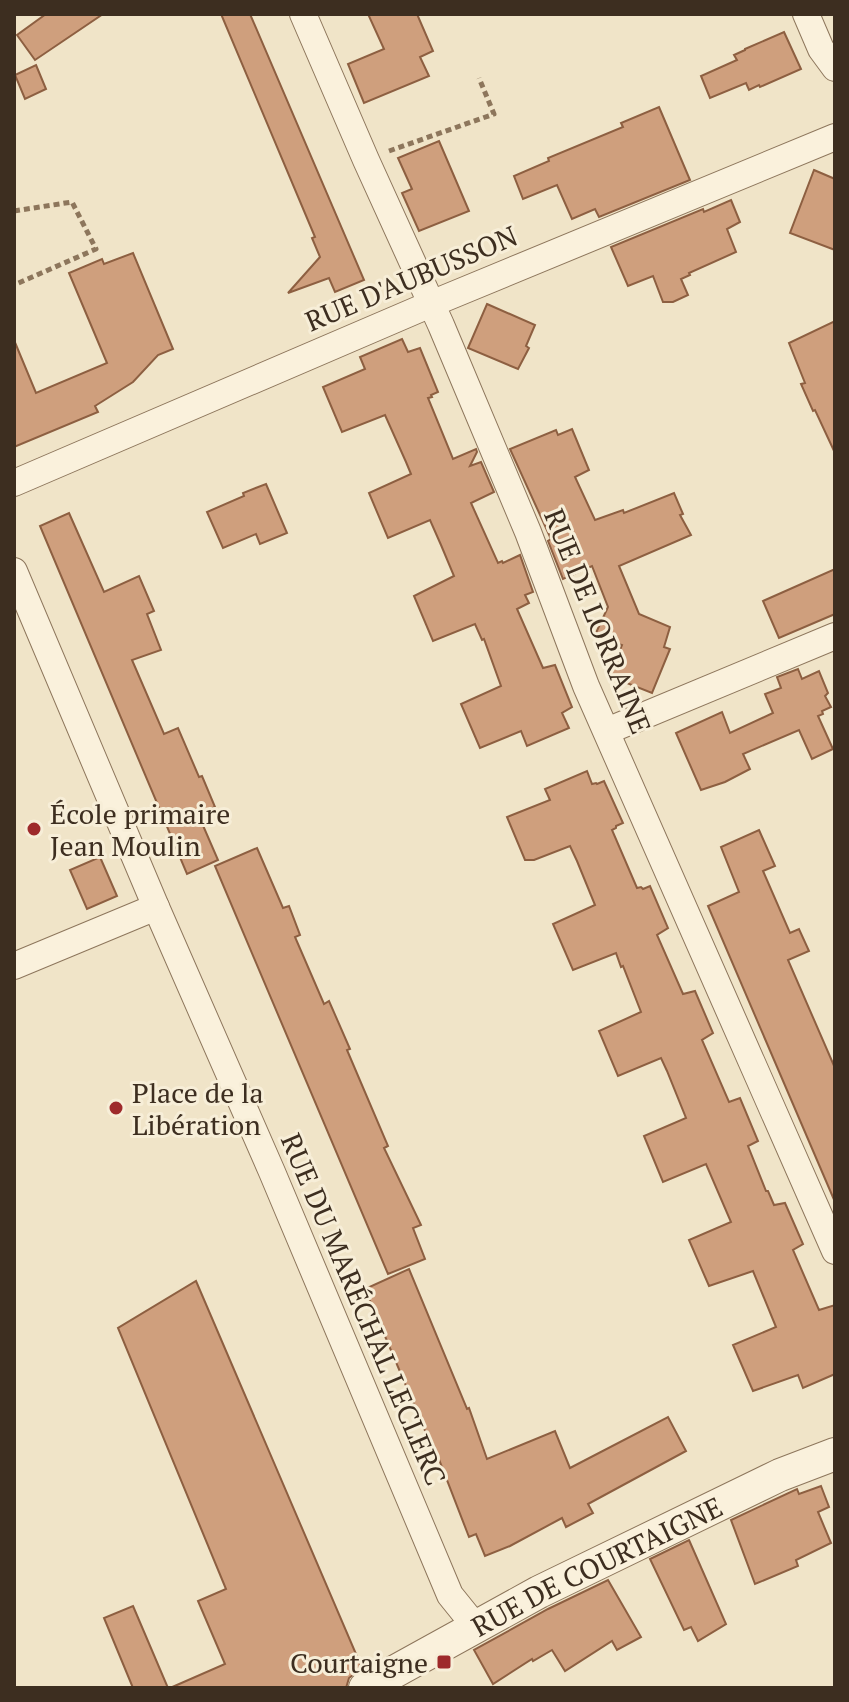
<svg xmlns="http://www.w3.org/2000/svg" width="849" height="1702" font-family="'PT Serif',serif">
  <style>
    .building { fill: #cf9f7d; stroke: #8d5f41; stroke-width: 2 }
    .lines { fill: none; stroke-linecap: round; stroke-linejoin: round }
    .minor-casing { stroke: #8d765c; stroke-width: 28 }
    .tertiary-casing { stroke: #8d765c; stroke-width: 34 }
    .path { stroke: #8d765c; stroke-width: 5; stroke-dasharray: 6 4; stroke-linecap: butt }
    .minor { stroke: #faf1dc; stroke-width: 26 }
    .tertiary { stroke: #faf1dc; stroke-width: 32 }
    .poi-dot { fill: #9e2a2b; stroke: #f7eed8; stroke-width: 3 }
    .labels { text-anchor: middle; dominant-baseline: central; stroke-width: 6; stroke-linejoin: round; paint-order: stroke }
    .street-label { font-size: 28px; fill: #3d2e20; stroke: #f7eed8 }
    .poi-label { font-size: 28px; fill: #3d2e20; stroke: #f7eed8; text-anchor: start }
  </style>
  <rect width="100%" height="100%" fill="#f0e4c8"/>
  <g class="building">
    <polygon points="46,14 103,14 35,60 17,35"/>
    <polygon points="221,14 250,14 364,280 335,292 329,278 288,293 320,257 312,238 315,237"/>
    <polygon points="368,14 417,14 433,51 420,57 429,76 364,103 348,64 384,49"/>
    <polygon points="784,32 801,69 760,87 759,85 749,90 746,83 710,98 701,76 737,60 734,55 745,50 745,49"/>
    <polygon points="36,65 46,89 25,99 15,75"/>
    <polygon points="659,107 690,180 599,217 595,209 572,219 557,185 523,199 514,176 549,161 548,158 623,127 621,123"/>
    <polygon points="439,141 469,211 419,231 402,193 412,189 398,158"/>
    <polygon points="814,170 835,179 835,250 790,233"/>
    <polygon points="731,200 740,222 727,229 736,252 689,273 690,275 681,279 688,295 673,302 663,302 653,276 628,286 611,247 703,209 704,212"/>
    <polygon points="133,253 173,349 158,355 133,382 95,406 98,412 14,447 14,340 36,393 107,363 69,273 102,259 104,264"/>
    <polygon points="487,304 535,325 526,346 529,348 518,369 468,348"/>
    <polygon points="835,321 835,453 815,410 813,411 801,384 805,383 789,343"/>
    <polygon points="402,339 408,352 420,348 438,392 431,395 432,397 428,398 453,459 476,449 477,452 470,466 481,462 494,492 471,503 498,563 502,561 503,563 520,555 533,592 525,595 529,603 517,609 543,668 555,665 572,707 562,713 569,728 527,746 521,731 480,748 461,704 501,686 484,639 482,640 475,624 433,641 414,596 454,576 441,545 430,520 388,538 369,493 411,474 406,462 385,415 342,432 323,387 365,369 360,357"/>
    <polygon points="572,429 589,470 575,477 595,520 623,510 624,513 674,493 683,514 680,515 691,535 619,566 639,614 670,627 664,647 670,649 652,693 609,676 622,645 595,635 608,607 592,566 563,579 548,541 551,539 510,449 556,430 558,435"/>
    <polygon points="266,484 287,533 260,544 256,534 223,548 207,512 244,496 243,493"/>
    <polygon points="69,513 104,592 139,576 154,611 147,614 161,650 132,660 164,734 178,728 199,777 202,776 215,807 198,814 218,860 187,874 40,526"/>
    <polygon points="835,569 835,614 779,638 763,601"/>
    <polygon points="798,669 802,679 819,671 828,693 825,696 831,707 822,711 823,714 818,716 833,749 812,759 799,730 743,754 750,769 725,782 701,790 676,733 722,712 730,733 773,713 765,694 781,688 777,677"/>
    <polygon points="587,771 592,784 596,783 597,784 604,781 623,823 616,826 616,828 612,830 637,888 641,887 643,889 650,886 668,928 657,935 683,994 695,991 713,1033 702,1040 729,1102 740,1098 758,1141 748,1146 766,1191 768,1191 774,1205 785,1203 803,1244 793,1250 819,1310 835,1305 835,1374 803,1388 798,1375 753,1391 733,1345 776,1327 753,1271 709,1286 689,1240 731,1222 706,1164 663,1182 644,1136 686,1118 667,1071 661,1058 618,1076 599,1031 641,1012 623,966 621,967 616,953 573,970 553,924 595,905 577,861 570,846 534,860 525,860 507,817 550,800 545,789"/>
    <polygon points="759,830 775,866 763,871 790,933 799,929 809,951 788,960 835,1068 835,1202 708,906 739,892 721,847"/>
    <polygon points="257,848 283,908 289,906 300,935 295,937 324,1004 329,1001 350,1049 347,1050 388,1146 384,1148 421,1225 413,1228 425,1259 388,1274 215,866"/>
    <polygon points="100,857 117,896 87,909 70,870"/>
    <polygon points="409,1269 467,1409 469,1408 487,1459 555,1431 570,1468 668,1417 686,1451 588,1504 593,1513 566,1527 562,1518 510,1546 485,1556 476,1534 469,1537 433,1444 431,1445 365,1289"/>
    <polygon points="196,1281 362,1668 349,1678 346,1688 170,1688 225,1664 198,1601 226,1589 118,1328"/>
    <polygon points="821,1486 829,1507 818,1512 831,1543 796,1560 798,1566 755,1584 731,1520 797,1489 799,1494"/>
    <polygon points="689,1540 726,1624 698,1641 691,1627 684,1630 650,1559"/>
    <polygon points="608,1580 641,1637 617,1650 612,1641 565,1671 552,1650 533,1661 532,1659 493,1684 474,1650 548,1609"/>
    <polygon points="133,1606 168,1688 133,1688 104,1618"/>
  </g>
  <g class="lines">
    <g class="minor-casing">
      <g id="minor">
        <polyline points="303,14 366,160 441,325 528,532 586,686 835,1251"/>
        <polyline points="806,14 821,49 835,68"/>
        <polyline points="14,483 431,304 835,137"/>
        <polyline points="14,571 156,907 272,1172 450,1595 475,1626"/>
        <polyline points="607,731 835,636"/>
        <polyline points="14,966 156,907"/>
      </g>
    </g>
    <g class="tertiary-casing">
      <g id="tertiary">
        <path id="s1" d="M365 1688 539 1592 780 1475 835 1454"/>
      </g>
    </g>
    <g class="path">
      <polyline points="389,151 494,114 479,78"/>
      <polyline points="14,211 72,202 96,249 14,285"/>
    </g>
    <use href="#minor" class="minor"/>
    <use href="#tertiary" class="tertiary"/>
  </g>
  <g class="poi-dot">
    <circle cx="34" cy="829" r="8"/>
    <circle cx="116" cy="1108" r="8"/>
    <rect x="436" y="1654" width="16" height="16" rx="4"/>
  </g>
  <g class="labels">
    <g class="street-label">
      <text transform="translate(411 278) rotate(-23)">RUE D'AUBUSSON</text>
      <text transform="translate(598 621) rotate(68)">RUE DE LORRAINE</text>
      <text transform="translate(364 1309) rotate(67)">RUE DU MARÉCHAL LECLERC</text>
      <text stroke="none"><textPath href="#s1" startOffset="262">RUE DE COURTAIGNE</textPath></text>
    </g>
    <g class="poi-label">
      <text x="50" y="813">École primaire<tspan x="50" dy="32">Jean Moulin</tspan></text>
      <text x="132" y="1092">Place de la<tspan x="132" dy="32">Libération</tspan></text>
      <text x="428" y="1662" text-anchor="end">Courtaigne</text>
    </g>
  </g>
  <rect width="849" height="1702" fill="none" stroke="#3d2e20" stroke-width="32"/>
</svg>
